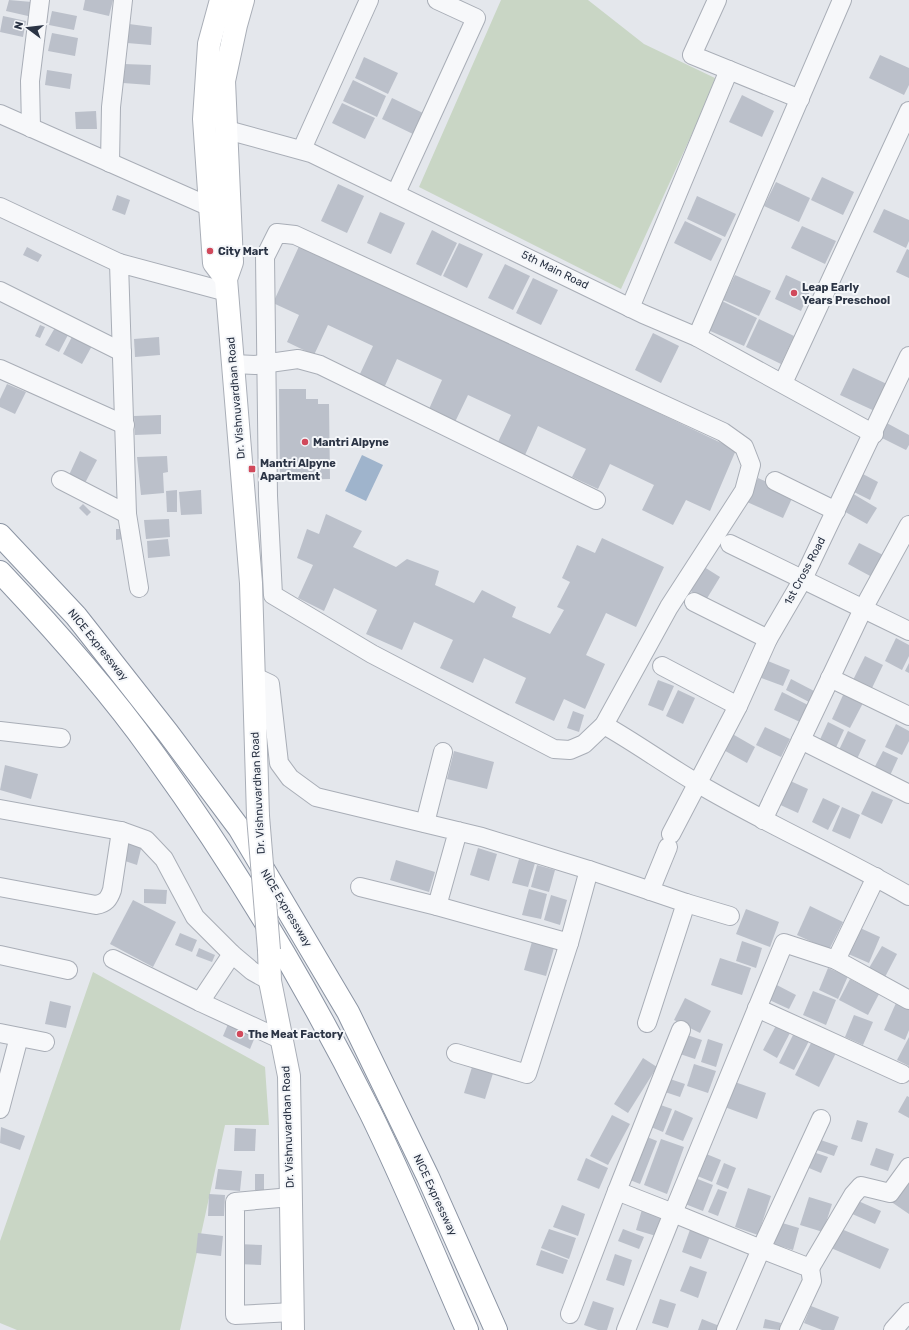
<svg xmlns="http://www.w3.org/2000/svg" width="909" height="1330" font-family="Rubik,sans-serif">
  <style>
    .green { fill: #c9d6c5 }
    .water { fill: #9fb4cc }
    .building { fill: #bbc0ca }
    .lines { fill: none; stroke-linecap: round; stroke-linejoin: round }
    .minor-casing { stroke: #a9aeb7; stroke-width: 20 }
    .secondary-casing { stroke: #a9aeb7; stroke-width: 24 }
    .motorway-casing { stroke: #8b94a3; stroke-width: 24 }
    .minor { stroke: #f7f8fa; stroke-width: 18 }
    .secondary { stroke: #fff; stroke-width: 22 }
    .motorway { stroke: #fff; stroke-width: 22 }
    .secondary-bridge-casing { stroke: #a9aeb7; stroke-width: 24; stroke-linecap: butt }
    .secondary-bridge { stroke: #fff; stroke-width: 22 }
    .poi-dot { fill: #d1495b; stroke: #f4f6f9; stroke-width: 1.5 }
    .labels { text-anchor: middle; dominant-baseline: central; stroke-width: 4; stroke-linejoin: round; paint-order: stroke }
    .poi-label { font-size: 11px; font-weight: bold; fill: #2b3445; stroke: #f4f6f9; text-anchor: start }
    .street-label { font-size: 11px; fill: #2b3445; stroke: #f4f6f9 }
  </style>
  <rect width="100%" height="100%" fill="#e4e7ec"/>
  <g class="green">
    <polygon points="501,0 588,0 644,44 717,79 621,289 419,187"/>
    <polygon points="93,972 265,1067 269,1125 225,1125 180,1330 17,1330 0,1323 0,1241"/>
  </g>
  <polygon class="water" points="362,455 383,465 366,501 345,491"/>
  <g class="building">
    <polygon points="9,0 32,2 28,16 6,11"/>
    <polygon points="85,0 113,0 109,16 83,10"/>
    <polygon points="52,11 77,16 74,30 49,25"/>
    <polygon points="3,16 26,21 23,37 0,32"/>
    <polygon points="129,24 152,27 151,45 127,43"/>
    <polygon points="52,33 78,38 75,56 48,51"/>
    <polygon points="880,55 909,68 909,85 904,95 869,78"/>
    <polygon points="364,57 398,73 388,94 355,78"/>
    <polygon points="124,64 151,65 150,85 123,83"/>
    <polygon points="47,70 72,74 70,89 45,85"/>
    <polygon points="353,80 386,96 377,117 343,101"/>
    <polygon points="742,95 774,111 762,137 729,122"/>
    <polygon points="392,98 425,114 415,135 382,119"/>
    <polygon points="342,103 375,118 365,139 332,123"/>
    <polygon points="96,111 97,129 76,129 75,112"/>
    <polygon points="822,177 854,192 843,215 811,200"/>
    <polygon points="776,182 810,198 799,222 764,206"/>
    <polygon points="338,184 364,196 347,233 321,221"/>
    <polygon points="117,195 130,200 125,215 112,210"/>
    <polygon points="697,196 736,214 725,237 687,219"/>
    <polygon points="884,209 909,220 909,241 906,248 873,232"/>
    <polygon points="380,212 405,223 391,254 367,243"/>
    <polygon points="685,221 722,239 711,261 674,243"/>
    <polygon points="802,226 836,241 825,264 791,248"/>
    <polygon points="432,230 457,243 441,276 416,264"/>
    <polygon points="301,242 736,450 710,511 686,500 673,525 642,510 654,485 610,464 598,489 572,477 586,449 538,426 525,455 498,442 511,415 468,395 455,422 429,409 442,380 397,359 384,388 359,376 373,346 328,325 314,355 287,342 299,315 273,303"/>
    <polygon points="459,243 483,254 467,288 443,276"/>
    <polygon points="27,247 42,255 38,262 23,255"/>
    <polygon points="907,249 909,250 909,278 896,272"/>
    <polygon points="505,264 530,276 513,310 488,298"/>
    <polygon points="735,275 771,291 759,316 723,300"/>
    <polygon points="786,275 812,287 801,311 775,299"/>
    <polygon points="533,278 558,290 541,325 516,313"/>
    <polygon points="722,301 757,318 744,346 708,330"/>
    <polygon points="759,319 794,336 781,364 746,347"/>
    <polygon points="40,325 45,327 40,338 35,336"/>
    <polygon points="56,326 69,333 59,352 45,345"/>
    <polygon points="74,333 93,344 82,364 63,354"/>
    <polygon points="653,333 679,346 661,383 635,370"/>
    <polygon points="159,337 160,355 135,357 134,339"/>
    <polygon points="853,368 891,386 879,413 840,395"/>
    <polygon points="7,384 26,392 15,414 0,407 0,399"/>
    <polygon points="279,389 306,389 306,399 318,399 318,404 329,404 330,479 280,480"/>
    <polygon points="161,415 161,434 135,435 134,416"/>
    <polygon points="883,421 909,435 909,445 906,450 876,435"/>
    <polygon points="80,451 97,460 85,483 69,475"/>
    <polygon points="167,456 168,472 163,473 164,493 141,495 137,457"/>
    <polygon points="861,473 878,482 870,500 852,491"/>
    <polygon points="758,478 794,494 783,518 747,502"/>
    <polygon points="177,490 177,512 167,512 166,491"/>
    <polygon points="201,490 202,514 181,515 179,492"/>
    <polygon points="850,492 877,508 867,524 840,509"/>
    <polygon points="83,504 91,512 87,516 79,508"/>
    <polygon points="326,514 362,531 353,547 396,567 407,559 439,571 435,585 474,603 482,590 516,607 512,617 550,634 564,610 557,607 570,582 562,578 577,545 595,553 602,538 664,567 636,627 606,613 586,655 605,664 585,709 564,699 554,721 515,703 526,678 484,658 473,683 440,668 453,640 414,622 402,650 366,634 377,610 334,588 324,611 298,598 313,565 297,558 307,529 319,534"/>
    <polygon points="169,519 170,537 146,539 144,520"/>
    <polygon points="116,529 122,529 123,539 116,540"/>
    <polygon points="168,539 170,556 148,558 147,541"/>
    <polygon points="859,543 883,555 872,577 848,564"/>
    <polygon points="701,565 720,577 706,600 687,589"/>
    <polygon points="896,638 909,645 909,656 902,670 885,661"/>
    <polygon points="865,656 883,665 872,688 853,680"/>
    <polygon points="763,659 790,670 783,686 756,676"/>
    <polygon points="909,663 909,673 905,671"/>
    <polygon points="791,679 816,692 811,703 786,690"/>
    <polygon points="658,680 674,686 663,711 648,705"/>
    <polygon points="678,690 695,698 683,724 666,716"/>
    <polygon points="782,692 808,705 800,722 774,710"/>
    <polygon points="844,693 863,703 850,728 832,719"/>
    <polygon points="573,711 584,715 579,732 567,728"/>
    <polygon points="828,722 844,730 833,754 817,746"/>
    <polygon points="896,724 909,731 909,741 902,755 885,747"/>
    <polygon points="765,727 790,739 781,757 756,745"/>
    <polygon points="848,731 866,740 855,763 837,754"/>
    <polygon points="729,732 755,747 747,763 720,748"/>
    <polygon points="454,751 494,762 487,789 447,779"/>
    <polygon points="883,751 898,758 888,780 872,772"/>
    <polygon points="5,765 38,774 31,799 0,790"/>
    <polygon points="786,779 808,789 798,813 776,803"/>
    <polygon points="872,791 893,800 882,824 861,814"/>
    <polygon points="823,798 840,806 828,830 812,822"/>
    <polygon points="842,807 860,815 850,839 832,831"/>
    <polygon points="124,840 142,845 137,865 119,859"/>
    <polygon points="478,848 497,854 489,881 470,875"/>
    <polygon points="519,859 535,863 528,887 512,883"/>
    <polygon points="396,860 435,872 429,892 390,880"/>
    <polygon points="537,865 555,870 549,892 531,887"/>
    <polygon points="144,889 167,890 166,904 144,903"/>
    <polygon points="529,889 547,894 541,919 522,915"/>
    <polygon points="551,895 567,900 560,925 544,920"/>
    <polygon points="133,900 176,922 153,967 110,944"/>
    <polygon points="810,906 843,922 829,950 797,935"/>
    <polygon points="746,909 779,922 770,947 736,934"/>
    <polygon points="858,927 880,937 869,963 846,953"/>
    <polygon points="180,933 197,940 192,952 175,945"/>
    <polygon points="533,938 555,944 546,976 524,970"/>
    <polygon points="742,941 762,948 756,968 736,961"/>
    <polygon points="882,946 897,954 885,977 869,968"/>
    <polygon points="199,948 215,955 212,962 196,956"/>
    <polygon points="720,958 751,968 742,995 711,985"/>
    <polygon points="828,968 848,976 838,999 819,990"/>
    <polygon points="850,979 879,994 868,1015 839,1000"/>
    <polygon points="773,983 796,995 789,1009 765,998"/>
    <polygon points="813,991 836,1000 826,1025 803,1015"/>
    <polygon points="685,998 711,1011 700,1033 674,1020"/>
    <polygon points="50,1001 71,1006 66,1028 45,1024"/>
    <polygon points="896,1003 909,1009 909,1030 905,1040 884,1030"/>
    <polygon points="854,1015 873,1022 863,1045 845,1037"/>
    <polygon points="231,1017 257,1032 250,1049 223,1036"/>
    <polygon points="778,1022 792,1029 777,1058 763,1050"/>
    <polygon points="796,1029 811,1037 794,1070 779,1063"/>
    <polygon points="687,1035 702,1040 695,1059 680,1054"/>
    <polygon points="909,1037 909,1066 897,1060"/>
    <polygon points="708,1039 723,1044 716,1067 701,1062"/>
    <polygon points="813,1039 837,1051 819,1087 795,1075"/>
    <polygon points="643,1058 657,1067 628,1113 614,1104"/>
    <polygon points="473,1064 494,1070 485,1099 464,1093"/>
    <polygon points="694,1064 716,1071 708,1093 687,1086"/>
    <polygon points="670,1079 685,1084 680,1097 665,1092"/>
    <polygon points="732,1081 766,1093 757,1119 722,1106"/>
    <polygon points="907,1096 909,1097 909,1118 898,1112"/>
    <polygon points="655,1103 672,1109 663,1132 646,1125"/>
    <polygon points="675,1110 693,1118 683,1141 665,1134"/>
    <polygon points="612,1115 630,1124 608,1165 590,1156"/>
    <polygon points="857,1120 868,1123 862,1142 851,1139"/>
    <polygon points="1,1127 25,1136 20,1150 0,1143"/>
    <polygon points="235,1128 256,1129 255,1151 234,1151"/>
    <polygon points="642,1135 657,1141 640,1184 625,1178"/>
    <polygon points="661,1139 684,1147 667,1194 644,1185"/>
    <polygon points="818,1139 838,1146 834,1156 814,1149"/>
    <polygon points="876,1148 894,1154 888,1171 870,1165"/>
    <polygon points="699,1151 721,1160 712,1182 690,1173"/>
    <polygon points="810,1151 828,1157 821,1173 804,1166"/>
    <polygon points="586,1158 608,1168 599,1189 577,1180"/>
    <polygon points="724,1163 736,1168 728,1189 716,1184"/>
    <polygon points="218,1169 242,1171 240,1191 215,1189"/>
    <rect x="255" y="1174" width="9" height="16"/>
    <polygon points="909,1174 909,1214 890,1201"/>
    <polygon points="690,1176 713,1185 703,1211 680,1202"/>
    <polygon points="748,1188 771,1196 758,1235 735,1227"/>
    <polygon points="718,1189 727,1192 718,1216 708,1212"/>
    <polygon points="209,1194 225,1195 224,1216 208,1216"/>
    <polygon points="809,1197 832,1204 823,1232 800,1225"/>
    <polygon points="856,1200 881,1211 875,1224 850,1213"/>
    <polygon points="562,1205 585,1214 578,1236 553,1227"/>
    <polygon points="643,1206 663,1213 656,1236 636,1230"/>
    <polygon points="779,1222 799,1228 793,1250 773,1244"/>
    <polygon points="691,1227 711,1234 701,1259 682,1252"/>
    <polygon points="839,1228 889,1249 880,1269 831,1248"/>
    <polygon points="549,1229 576,1238 569,1259 541,1248"/>
    <polygon points="623,1229 644,1237 639,1249 618,1241"/>
    <polygon points="198,1233 223,1236 221,1256 196,1253"/>
    <polygon points="237,1244 262,1245 261,1265 237,1264"/>
    <polygon points="541,1250 568,1260 563,1274 536,1265"/>
    <polygon points="615,1254 632,1260 624,1286 606,1280"/>
    <polygon points="690,1266 707,1272 698,1298 680,1291"/>
    <polygon points="660,1299 676,1304 668,1328 652,1323"/>
    <polygon points="593,1301 614,1308 607,1330 598,1330 584,1325"/>
    <polygon points="811,1306 839,1317 834,1330 822,1330 804,1323"/>
    <polygon points="702,1319 722,1327 721,1330 698,1330"/>
    <polygon points="765,1319 781,1323 779,1330 763,1328"/>
  </g>
  <g class="lines">
    <g class="minor-casing">
      <g id="minor">
        <polyline points="717,0 692,55 800,99"/>
        <polyline points="0,114 208,206"/>
        <polyline points="31,128 30,81 40,0"/>
        <polyline points="227,130 311,153 643,314 697,337 874,434"/>
        <polyline points="302,149 369,0"/>
        <polyline points="110,163 111,107 123,0"/>
        <polyline points="396,193 476,18 437,0"/>
        <polyline points="0,207 119,263"/>
        <polygon points="277,233 295,235 723,432 744,447 751,465 744,491 669,607 604,725 584,744 570,750 554,749 372,654 273,595 268,496 265,257"/>
        <polyline points="0,291 122,352"/>
        <polyline points="630,308 729,70"/>
        <polyline points="697,337 842,0"/>
        <polyline points="233,364 255,365 298,359 320,365 596,500"/>
        <polyline points="0,369 125,425"/>
        <polyline points="783,383 909,111"/>
        <polyline points="61,480 127,514 119,263 227,292"/>
        <polyline points="775,481 836,511"/>
        <polyline points="127,514 139,588"/>
        <polyline points="730,544 909,631"/>
        <polyline points="694,602 768,639"/>
        <polyline points="662,666 738,706"/>
        <polyline points="253,676 270,684 279,763 290,778 316,797 482,837 589,870 569,943 437,906 458,831"/>
        <polyline points="830,678 909,716"/>
        <path d="M604 725C636 743 666 765 697 783 766 824 840 856 909 896"/>
        <polyline points="0,731 61,738"/>
        <polyline points="801,740 909,794"/>
        <polyline points="0,809 121,831 146,840 164,859 195,917 232,954 252,971 270,981"/>
        <polyline points="763,820 863,609 909,525"/>
        <polyline points="425,823 443,752"/>
        <polyline points="671,834 738,706 768,639 803,579 909,356"/>
        <polyline points="589,870 686,903 647,1023"/>
        <path d="M0 887 96 905C106 903 109 899 112 890L121 831"/>
        <polyline points="360,887 437,906"/>
        <polyline points="650,891 668,847"/>
        <polyline points="686,903 730,916"/>
        <polyline points="0,955 68,970"/>
        <polyline points="113,959 200,1002 282,1040"/>
        <polyline points="836,960 876,877"/>
        <polyline points="200,1002 232,954"/>
        <polyline points="757,1008 902,1074"/>
        <polyline points="0,1033 45,1042"/>
        <polyline points="456,1053 527,1074 569,943"/>
        <polyline points="0,1109 19,1037"/>
        <polyline points="291,1197 235,1202 235,1315 293,1312"/>
        <polyline points="810,1268 853,1195 861,1186 890,1193 909,1167"/>
        <polyline points="570,1314 617,1191"/>
        <polyline points="626,1330 673,1213 617,1191 681,1030"/>
        <polyline points="726,1330 761,1249 673,1213 784,943 836,960 909,1000"/>
        <polyline points="789,1330 812,1281 810,1268 761,1249 821,1119"/>
        <polyline points="893,1330 909,1312"/>
      </g>
    </g>
    <g class="secondary-casing">
      <g id="secondary">
        <polyline points="221,0 209,44 204,119 214,263 226,279"/>
        <polyline points="243,0 236,25 224,81 232,262 226,279 251,583 258,816"/>
        <polyline points="269,950 270,981 289,1076 293,1330"/>
      </g>
    </g>
    <g class="motorway-casing">
      <g id="motorway">
        <polyline points="0,535 76,616 168,733 239,828 348,1012 428,1177 496,1330"/>
        <path d="M0 572C53 628 106 687 151 750 234 864 307 986 370 1112 405 1183 435 1257 467 1330"/>
      </g>
    </g>
    <use href="#minor" class="minor"/>
    <use href="#secondary" class="secondary"/>
    <use href="#motorway" class="motorway"/>
    <g class="secondary-bridge-casing">
      <polyline id="secondary-bridge" points="258,816 269,950"/>
    </g>
    <use href="#secondary-bridge" class="secondary-bridge"/>
  </g>
  <g class="poi-dot">
    <circle cx="210" cy="251" r="4"/>
    <circle cx="794" cy="293" r="4"/>
    <circle cx="305" cy="442" r="4"/>
    <rect x="248" y="465" width="8" height="8" rx="2"/>
    <circle cx="240" cy="1034" r="4"/>
  </g>
  <g class="labels">
    <g class="poi-label">
      <text x="218" y="251">City Mart</text>
      <text x="802" y="287">Leap Early<tspan x="802" dy="13">Years Preschool</tspan></text>
      <text x="313" y="442">Mantri Alpyne</text>
      <text x="260" y="463">Mantri Alpyne<tspan x="260" dy="13">Apartment</tspan></text>
      <text x="248" y="1034">The Meat Factory</text>
    </g>
    <g class="street-label">
      <text transform="translate(555 270) rotate(26)">5th Main Road</text>
      <text transform="translate(236 398) rotate(-95)">Dr. Vishnuvardhan Road</text>
      <text transform="translate(805 571) rotate(-62)">1st Cross Road</text>
      <text transform="translate(98 645) rotate(51)">NICE Expressway</text>
      <text transform="translate(258 793) rotate(-93)">Dr. Vishnuvardhan Road</text>
      <text transform="translate(286 908) rotate(59)">NICE Expressway</text>
      <text transform="translate(288 1127) rotate(-92)">Dr. Vishnuvardhan Road</text>
      <text transform="translate(435 1195) rotate(65)">NICE Expressway</text>
    </g>
  </g>
  <g transform="translate(28 28) rotate(285)" stroke="#f4f6f9" stroke-width="3" paint-order="stroke">
  <path d="M0-3L7 15L0 10L-7 15Z" fill="#2b3445"/>
  <text y="-6" font-size="11" font-weight="bold" text-anchor="middle" fill="#2b3445">N</text>
  </g>
</svg>
